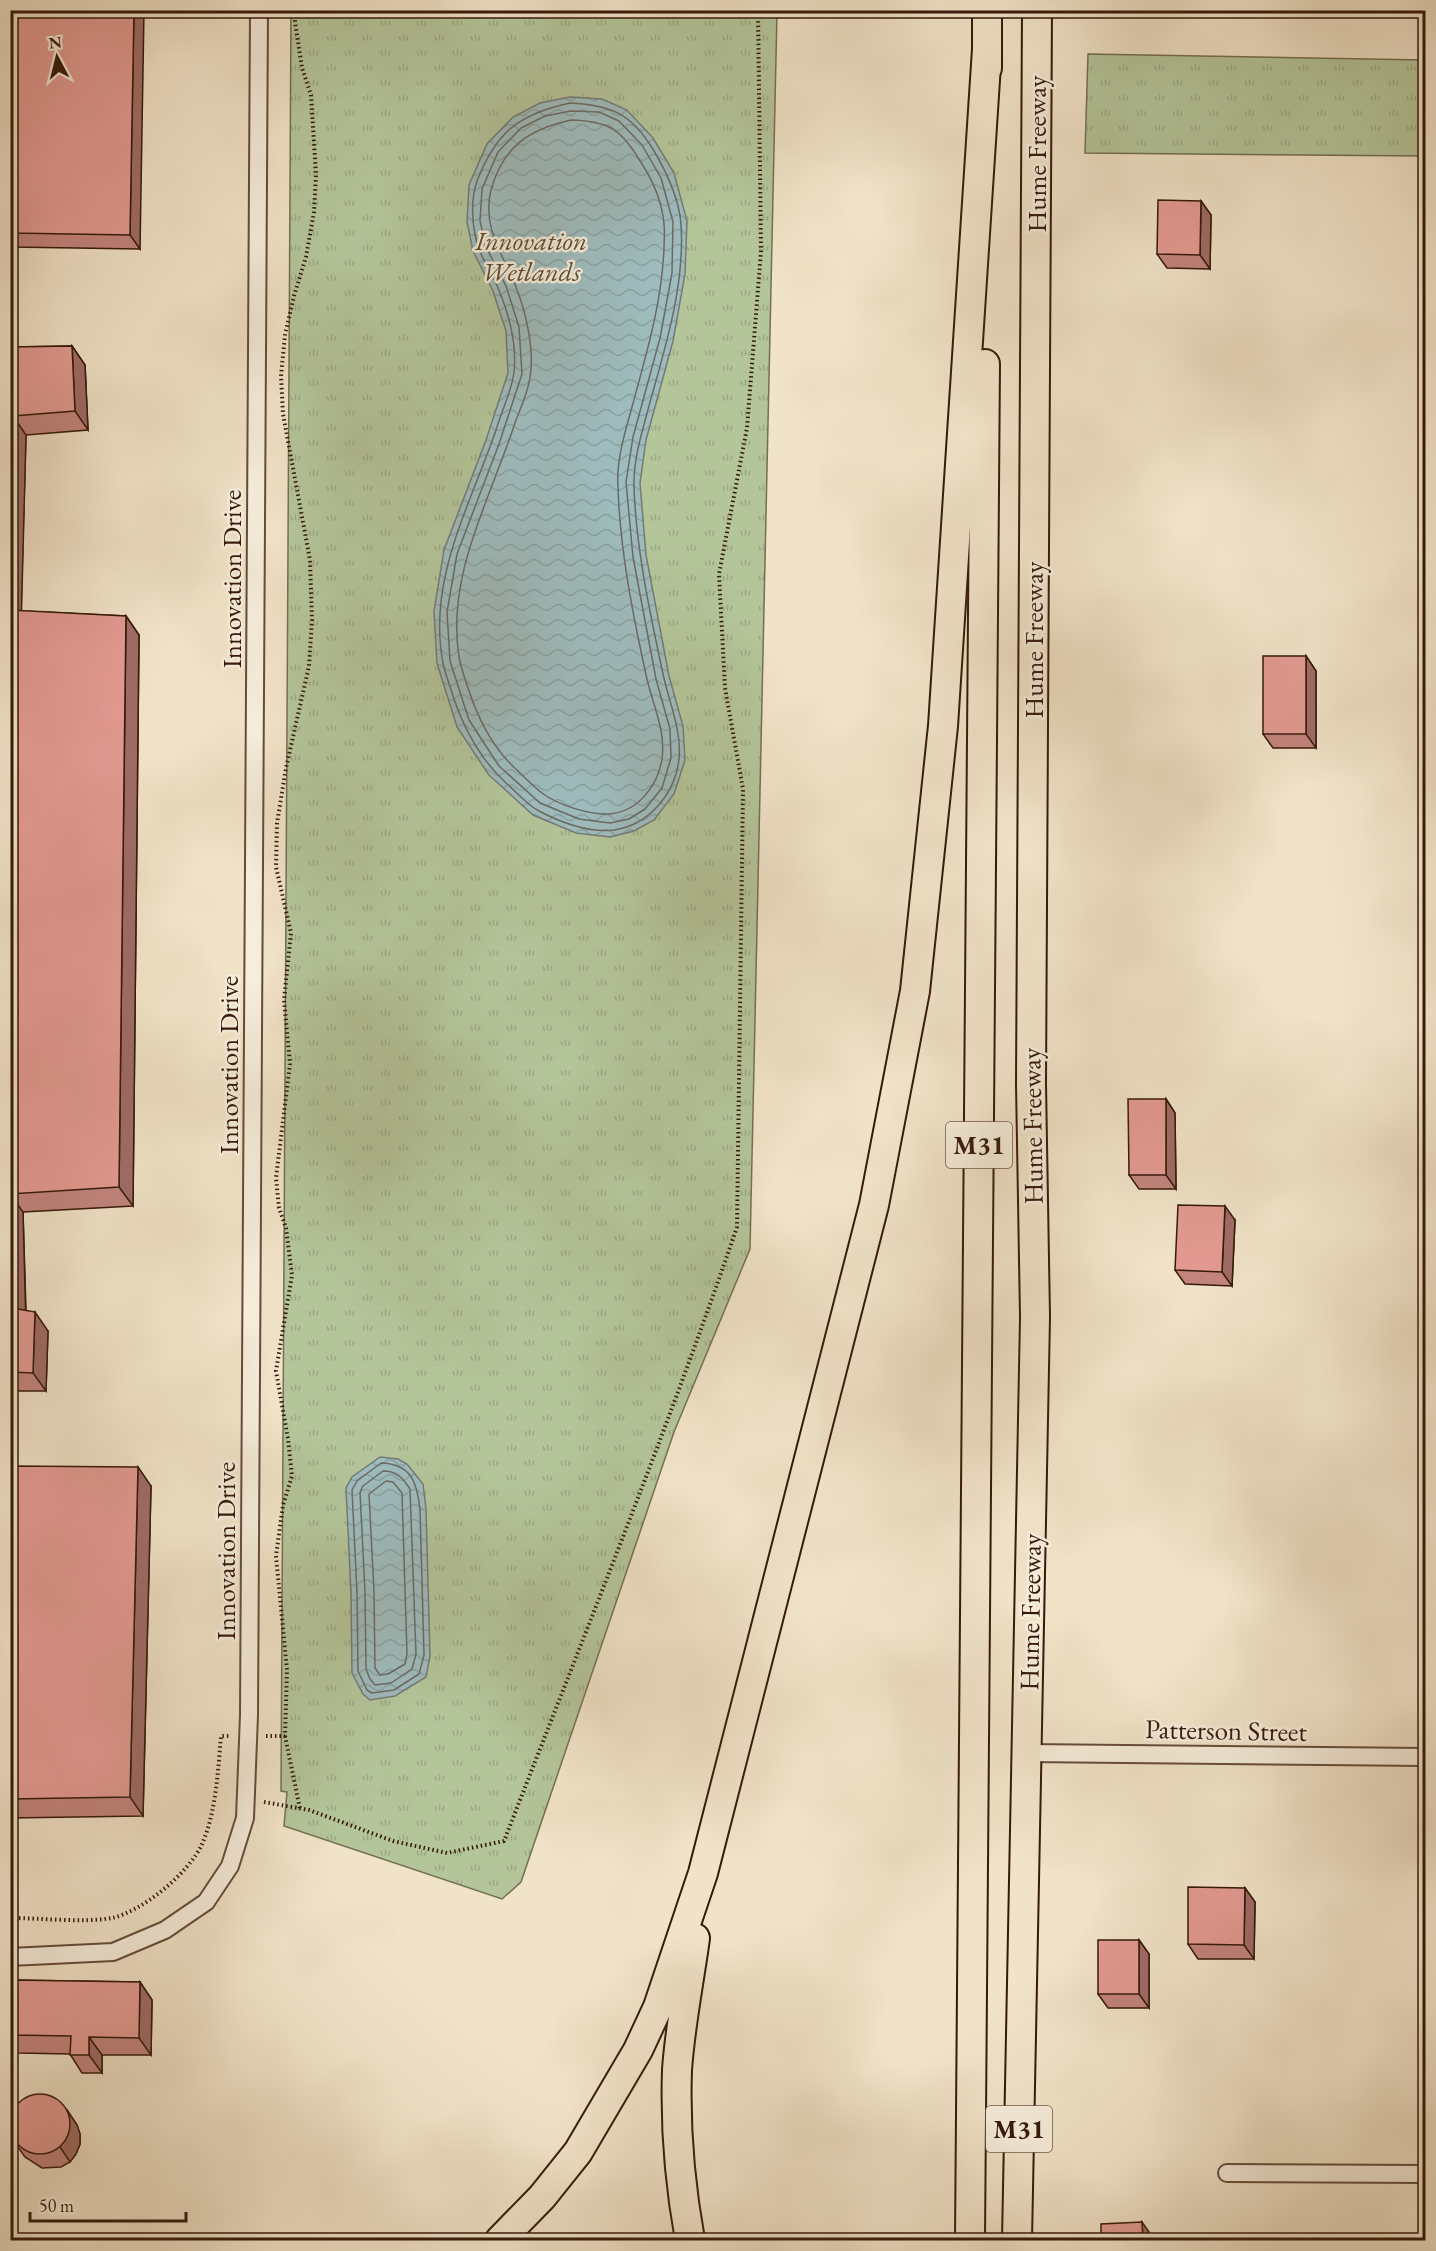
<svg xmlns="http://www.w3.org/2000/svg" width="1436" height="2251" font-family="'EB Garamond',serif">
<style>
.grass{fill:url(#grass-tufts);stroke:#746f52;stroke-width:1.5}
.water{fill:url(#water-waves);stroke:#747b76;stroke-width:1.5}
.lines{fill:none;stroke-linecap:round;stroke-linejoin:round}
.shore{stroke:#6a6a64;stroke-width:1.5}
.minor-casing{stroke:#644c3a;stroke-width:20}
.trunk-casing{stroke:#35190a;stroke-width:32}
.path{stroke:#35190a;stroke-width:4;stroke-dasharray:1.5 3;stroke-linecap:butt}
.minor{stroke:#f6eddb;stroke-width:16}
.trunk{stroke:#f1e3c8;stroke-width:28}
.wall{fill:#c3847e;stroke:#35190a;stroke-width:1.5}
.shaded-wall{fill:#9f6c66;stroke:#35190a;stroke-width:1.5}
.building{fill:#e39a92;stroke:#35190a;stroke-width:1.5}
.labels{text-anchor:middle;dominant-baseline:central;stroke-width:5;stroke-linejoin:round;paint-order:stroke}
.shield{fill:#f6eddb;stroke:#6f5949;stroke-width:1.5}
.shield-label{font-size:26px;font-weight:bold;fill:#35190a}
.street-label{font-size:27px;fill:#35190a;stroke:#f6eddb}
.park-label{font-size:27px;font-style:italic;fill:#5b4d35;stroke:#f6eddb}
</style>
<defs>
<pattern id="grass-tufts" width="24" height="20" patternUnits="userSpaceOnUse" patternTransform="scale(1.5)"><rect width="24" height="20" fill="#b4c59a"/><path d="M3 7l-1-3M5 7V3M7 7l1-3M15 17l-1-3M17 17v-4M19 17l1-3" fill="none" stroke="#9ba983"/></pattern>
<pattern id="water-waves" width="16" height="10" patternUnits="userSpaceOnUse" patternTransform="scale(1.5)"><rect width="16" height="10" fill="#9ebcbe"/><path d="M0 5q4-4 8 0t8 0" fill="none" stroke="#89a1a2"/></pattern>
</defs>
<rect width="100%" height="100%" fill="#f1e3c8"/>
<filter id="stains"><feTurbulence type="fractalNoise" baseFrequency=".00333" numOctaves="4"/><feColorMatrix values="0 0 0 0 .2 0 0 0 0 .09 0 0 0 0 .02 0 0 0 .5 -.17"/></filter>
<radialGradient id="worn" r=".72"><stop offset=".6" stop-color="#630" stop-opacity="0"/><stop offset="1" stop-color="#630" stop-opacity=".3"/></radialGradient>
<g class="grass">
<polygon points="291,11 777,11 750,1249 674,1432 521,1882 502,1899 284,1826 287,1792 281,1791"/>
<polygon points="1088,54 1425,60 1425,156 1085,153"/>
</g>
<g class="water">
<polygon points="570,97 602,99 627,110 653,138 674,173 687,221 685,274 673,341 646,440 640,483 646,555 669,676 683,726 685,760 674,794 654,820 634,831 610,837 576,833 533,815 489,775 457,727 437,663 434,611 444,550 486,440 508,373 506,331 493,291 473,251 467,222 469,185 487,144 513,117 540,103"/>
<polygon points="380,1457 398,1459 407,1464 423,1484 426,1509 430,1656 426,1677 395,1696 370,1700 363,1694 352,1673 351,1593 346,1488 352,1477"/>
</g>
<g class="lines">
<g class="shore">
<path d="M570,103c42,2 62,11 84,48 13,22 25,47 27,73 4,60 -15,121 -31,178 -7,27 -17,57 -16,85 2,62 16,126 29,187 6,28 19,57 16,85 -4,35 -30,66 -65,71 -25,3 -54,-8 -75,-19 -12,-6 -22,-19 -33,-28 -25,-23 -42,-54 -53,-87 -3,-11 -8,-22 -10,-33 -16,-83 27,-157 53,-233 5,-18 16,-39 18,-58 3,-28 -5,-58 -16,-84 -5,-13 -14,-25 -19,-39 -7,-20 -9,-47 -2,-68 19,-49 42,-67 93,-78z"/>
<polygon points="571,111 599,112 619,121 642,145 661,178 673,222 672,273 660,338 633,437 626,482 633,557 656,679 670,729 671,758 662,788 645,809 629,819 610,823 579,819 540,803 499,766 469,720 450,661 447,612 457,554 499,444 522,374 519,327 506,286 486,247 480,221 482,189 498,152 521,128 545,116"/>
<path d="M571,120c39,1 51,10 71,44 11,17 20,39 22,60 1,8 0,17 0,24 -2,55 -18,107 -32,159 -7,25 -16,54 -14,80 2,64 15,129 29,192 6,26 19,53 15,80 -4,26 -23,52 -52,55 -21,1 -52,-9 -68,-21 -9,-7 -17,-15 -24,-22 -25,-22 -40,-52 -50,-83 -3,-10 -7,-20 -9,-31 -13,-82 31,-157 56,-234 5,-14 13,-30 15,-46 5,-28 -5,-69 -16,-95 -13,-30 -32,-57 -23,-92 12,-44 39,-61 80,-70z"/>
<path d="M381,1463c31,1 36,20 39,46l4,146 -5,19 -25,16 -22,3 -5,-3 -9,-19 -1,-78 -5,-103 5,-9z"/>
<path d="M383,1471c14,0 20,7 27,18l6,165 -4,15 -21,14 -16,2 -5,-6 -4,-10 -1,-77 -5,-100 3,-6z"/>
<polygon points="386,1481 393,1482 402,1493 407,1654 405,1664 388,1674 380,1675 375,1668 374,1592 369,1494"/>
</g>
<g class="minor-casing">
<g id="minor">
<polyline points="1027,1753 1426,1757"/>
<polyline points="10,1957 113,1952 165,1930 206,1902 230,1866 245,1818 249,1715 259,10"/>
<polyline points="1227,2173 1426,2174"/>
</g>
</g>
<g class="trunk-casing">
<g id="trunk">
<polyline points="987,10 987,68"/>
<polyline points="500,2240 542,2197 578,2152 638,2050 658,2007 703,1873 874,1205 915,991 943,726 987,49"/>
<path d="M690,2240c-10,-55 -15,-113 -13,-170 3,-44 12,-88 18,-132"/>
<polyline points="970,2240 985,364"/>
<polyline points="1017,2240 1035,1317 1031,1084 1037,10"/>
</g>
</g>
<g class="path">
<polyline points="266,1736 285,1736 287,1670 276,1556 283,1505 292,1476 288,1439 276,1371 292,1275 286,1228 279,1208 276,1178 290,1064 284,1000 291,933 276,867 277,823 286,768 309,666 312,620 310,560 283,414 281,376 285,335 294,296 306,257 314,212 316,175 311,95 302,68 295,22 295,10"/>
<polyline points="285,1736 300,1809"/>
<path d="M264,1802l45,8 84,31 54,12 57,-12c79,-203 162,-407 233,-614l6,-438 -18,-101 -6,-114 28,-146 14,-177 -3,-241"/>
<path d="M10,1918c31,0 73,5 102,0 31,-7 77,-45 90,-74 14,-31 16,-74 19,-108h10"/>
</g>
<use href="#minor" class="minor"/>
<use href="#trunk" class="trunk"/>
</g>
<g class="wall">
<polygon points="10,10 140,249 10,247"/>
<polygon points="1201,201 1211,215 1210,269 1167,268 1157,254"/>
<polygon points="72,346 85,365 88,430 26,435 21,611 126,616 139,635 133,1206 23,1212 26,1310 48,1331 46,1391 10,1391 10,347"/>
<polygon points="1306,656 1316,671 1316,748 1273,748 1263,734"/>
<polygon points="1166,1099 1175,1113 1176,1189 1139,1189 1129,1175"/>
<polygon points="1235,1220 1232,1286 1185,1284 1175,1270"/>
<polygon points="10,1466 151,1486 143,1816 10,1818"/>
<polygon points="1245,1888 1255,1902 1254,1959 1198,1959 1188,1944"/>
<polygon points="1139,1940 1149,1954 1149,2008 1108,2008 1098,1994"/>
<polygon points="10,1980 140,1982 152,2000 151,2055 102,2055 102,2073 82,2073 70,2054 18,2053 10,2043"/>
<polygon points="67,2110 77,2125 80,2134 80,2144 76,2154 70,2162 61,2167 42,2168 25,2157 15,2143"/>
</g>
<g class="shaded-wall">
<polygon points="134,10 144,10 140,249 130,235"/>
<polygon points="1201,201 1211,215 1210,269 1200,255"/>
<polygon points="72,346 85,365 88,430 75,411"/>
<polygon points="13,416 26,435 21,629 10,614 10,499"/>
<polygon points="126,616 139,635 133,1206 119,1187"/>
<polygon points="1306,656 1316,671 1316,748 1306,734"/>
<polygon points="1166,1099 1175,1113 1176,1189 1166,1175"/>
<polygon points="10,1194 23,1212 26,1327 13,1308"/>
<polygon points="1225,1206 1235,1220 1232,1286 1222,1272"/>
<polygon points="35,1312 48,1331 46,1391 33,1373"/>
<polygon points="138,1467 151,1486 143,1816 130,1797"/>
<polygon points="1245,1888 1255,1902 1254,1959 1244,1945"/>
<polygon points="1139,1940 1149,1954 1149,2008 1139,1994"/>
<polygon points="140,1982 152,2000 151,2055 139,2038"/>
<polygon points="89,2037 102,2055 102,2073 89,2055"/>
<polygon points="67,2110 77,2125 80,2134 80,2144 76,2154 70,2162 60,2147"/>
<polygon points="1142,2222 1149,2232 1149,2241 1143,2241"/>
</g>
<g class="building">
<polygon points="10,10 134,10 130,235 10,233"/>
<polygon points="1158,200 1201,201 1200,255 1157,254"/>
<polygon points="72,346 75,411 13,416 10,499 10,347"/>
<polygon points="10,610 126,616 119,1187 10,1194"/>
<rect x="1263" y="656" width="43" height="78"/>
<polygon points="1128,1099 1166,1099 1166,1175 1129,1175"/>
<polygon points="1178,1205 1225,1206 1222,1272 1175,1270"/>
<polygon points="10,1217 13,1308 35,1312 33,1373 10,1372"/>
<polygon points="10,1466 138,1467 130,1797 10,1799"/>
<polygon points="1188,1887 1245,1888 1244,1945 1188,1944"/>
<rect x="1098" y="1940" width="41" height="54"/>
<polygon points="10,1980 140,1982 139,2038 89,2037 89,2055 70,2055 71,2036 10,2035"/>
<circle cx="40" cy="2124" r="30"/>
<polygon points="1142,2222 1143,2241 1101,2241 1101,2224"/>
</g>
<g class="labels">
<g class="shield">
<rect x="946" y="1122" width="66" height="46" rx="4.5"/>
<rect x="986" y="2106" width="66" height="46" rx="4.5"/>
</g>
<g class="shield-label">
<text x="979" y="1145">M31</text>
<text x="1019" y="2129">M31</text>
</g>
<g class="street-label">
<text transform="translate(1036 154) rotate(-90)">Hume Freeway</text>
<text transform="translate(231 579) rotate(-90)">Innovation Drive</text>
<text transform="translate(1033 640) rotate(-90)">Hume Freeway</text>
<text transform="translate(228 1065) rotate(-90)">Innovation Drive</text>
<text transform="translate(1032 1126) rotate(-91)">Hume Freeway</text>
<text transform="translate(225 1551) rotate(-90)">Innovation Drive</text>
<text transform="translate(1030 1612) rotate(-89)">Hume Freeway</text>
<text transform="translate(1226 1730) rotate(1)">Patterson Street</text>
</g>
<g class="park-label">
<text x="531" y="240">Innovation<tspan x="531" dy="31">Wetlands</tspan></text>
</g>
</g>
<rect width="1436" height="2251" fill="none" stroke="#f1e3c8" stroke-width="36"/>
<rect x="12" y="12" width="1412" height="2227" fill="none" stroke="#35190a" stroke-width="3"/>
<rect x="18" y="18" width="1400" height="2215" fill="none" stroke="#35190a" stroke-width="1.5"/>
<g transform="translate(57 57) rotate(353)" stroke="#f6eddb" stroke-width="4.5" paint-order="stroke">
<path d="M0-4.5L10 22L0 15L-10 22Z" fill="#35190a"/>
<text y="-9" font-size="16" font-weight="bold" text-anchor="middle" fill="#35190a">N</text>
</g>
<path d="M30 2212v9h156v-9" fill="none" stroke="#35190a" stroke-width="3"/>
<text x="39" y="2212" font-size="18" fill="#35190a" stroke="#f6eddb" stroke-width="4.5" paint-order="stroke">50 m</text>
<rect width="100%" height="100%" filter="url(#stains)"/>
<rect width="100%" height="100%" fill="url(#worn)"/>
</svg>
